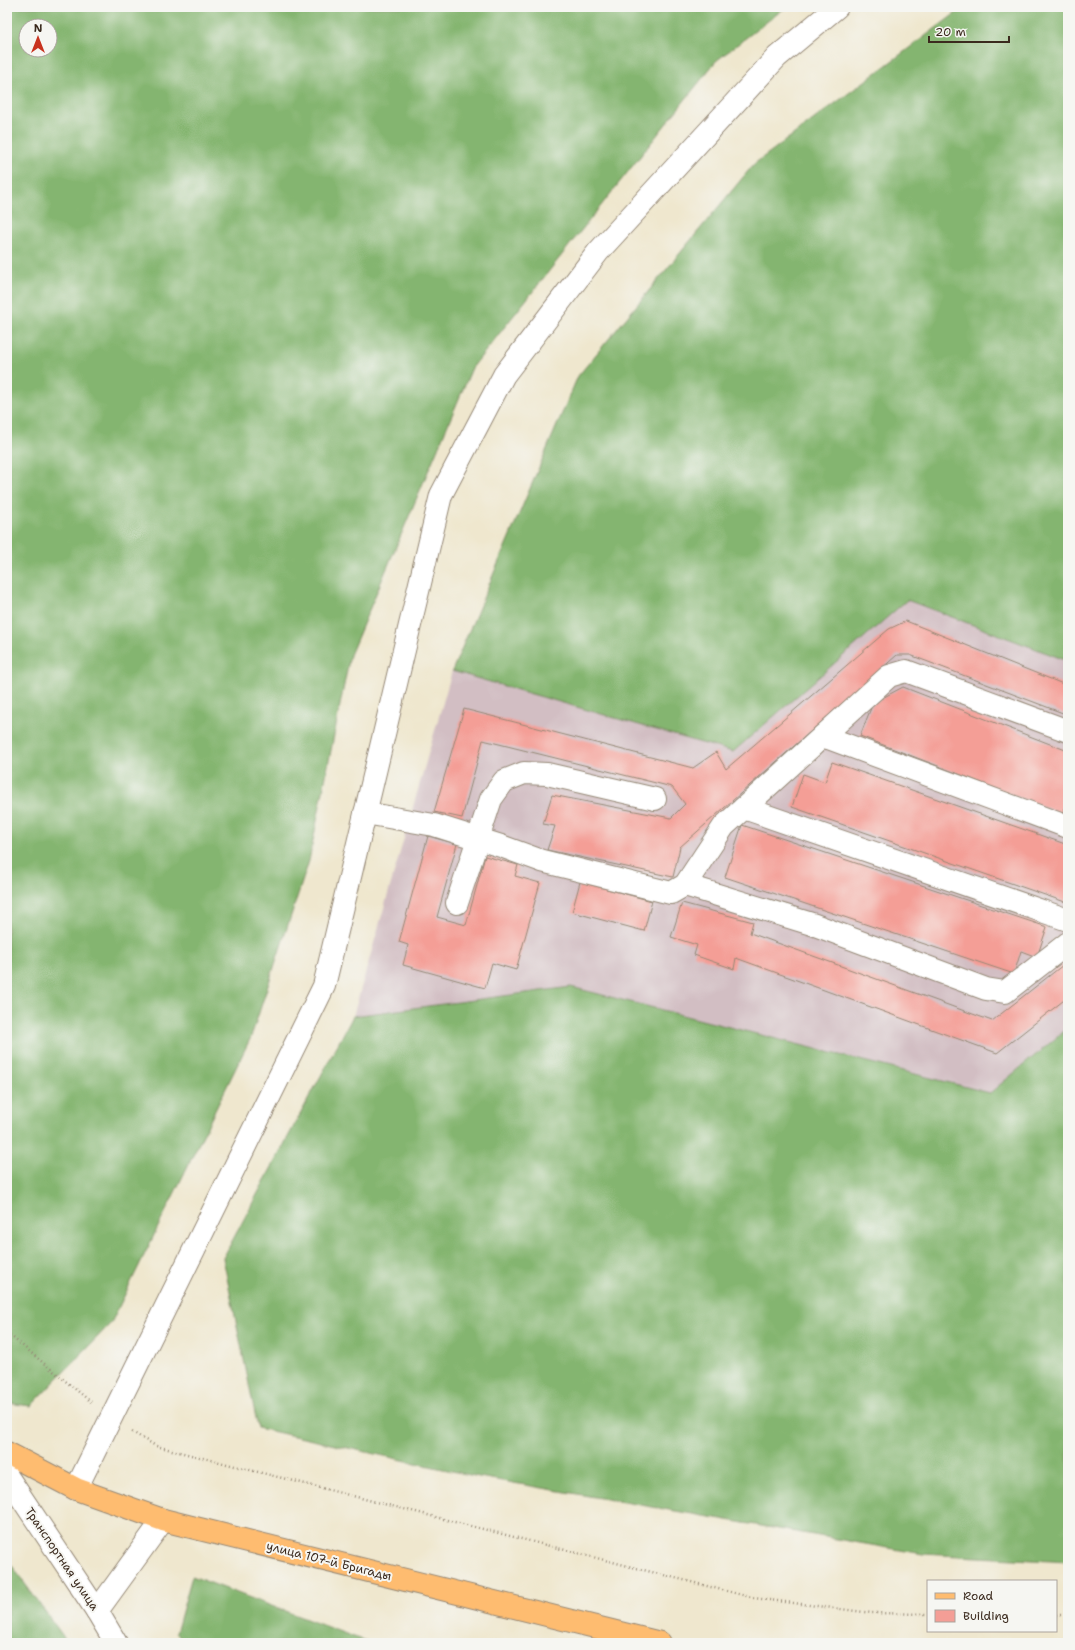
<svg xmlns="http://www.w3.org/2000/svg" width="1075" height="1650" font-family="'Shantell Sans',sans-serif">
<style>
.industrial{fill:#d2bec3}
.forest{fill:#84b56f;stroke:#607046;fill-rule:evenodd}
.building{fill:#f49e96}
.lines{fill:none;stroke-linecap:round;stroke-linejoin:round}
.minor-casing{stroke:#958876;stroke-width:24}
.major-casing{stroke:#958876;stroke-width:24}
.path{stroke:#958876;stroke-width:2.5;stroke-dasharray:1 3;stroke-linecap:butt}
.minor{stroke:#fff;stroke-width:22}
.major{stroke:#febc70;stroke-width:22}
.labels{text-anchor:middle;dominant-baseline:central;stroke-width:4;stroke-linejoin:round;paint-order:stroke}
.street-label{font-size:12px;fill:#3b2a1e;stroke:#f6f6f2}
</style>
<rect width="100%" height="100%" fill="#f6f6f2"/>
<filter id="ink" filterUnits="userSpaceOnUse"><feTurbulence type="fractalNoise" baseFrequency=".025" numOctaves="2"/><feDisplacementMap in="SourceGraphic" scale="8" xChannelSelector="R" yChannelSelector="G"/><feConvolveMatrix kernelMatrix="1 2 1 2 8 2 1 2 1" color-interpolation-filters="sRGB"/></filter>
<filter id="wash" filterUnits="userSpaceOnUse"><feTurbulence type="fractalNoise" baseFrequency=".012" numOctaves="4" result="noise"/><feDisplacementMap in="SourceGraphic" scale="16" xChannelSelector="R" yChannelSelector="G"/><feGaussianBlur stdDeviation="0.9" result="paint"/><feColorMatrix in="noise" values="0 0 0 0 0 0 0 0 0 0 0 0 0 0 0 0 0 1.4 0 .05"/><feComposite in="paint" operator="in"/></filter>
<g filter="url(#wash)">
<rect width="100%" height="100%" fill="#efe7ce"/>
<polygon class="industrial" points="907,599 1068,661 1068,1028 990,1093 571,987 353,1016 452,671 733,752"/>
<g class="forest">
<path d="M7,7h779l-70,54 -244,307 -122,287 -41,206 -58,176 -140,286 -80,83 -24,-3zM26,26h24v24h-24z"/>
<polygon points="964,7 1068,7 1068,661 907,600 733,752 452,671 578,376 754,164"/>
<polygon points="571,987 990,1093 1068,1028 1068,1562 923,1554 479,1477 258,1428 223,1258 353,1016"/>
<polygon points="7,1559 68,1643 7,1643"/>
<polygon points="192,1576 354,1637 373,1643 185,1643 176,1633"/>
</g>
<g id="blocks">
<g class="building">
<polygon points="906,621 1068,686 1068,715 910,655 897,655 680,847 673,877 547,850 555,826 543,824 552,795 671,818 685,804 672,787 483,740 462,818 434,812 464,709 693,768 716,752 726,769 889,629"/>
<polygon points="903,687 1068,751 1068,800 1063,814 860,736 873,703"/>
<polygon points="832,762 1068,845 1068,903 792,807 803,774 825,782"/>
<polygon points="742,825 1047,927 1037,957 1021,951 1014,974 725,877"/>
<polygon points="428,836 457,844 437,917 466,925 485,856 518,865 515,876 540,883 516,970 492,963 485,988 403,965 408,945 399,942"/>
<polygon points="580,882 652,901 644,931 572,912"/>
<polygon points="682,903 753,922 750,933 992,1021 1068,961 1068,997 997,1053 736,958 734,969 694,955 697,945 671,937"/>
</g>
</g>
</g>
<g filter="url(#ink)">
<use href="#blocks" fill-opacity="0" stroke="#958876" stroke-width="1"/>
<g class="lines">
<g class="minor-casing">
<g id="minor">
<polyline points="823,736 1068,827"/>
<polyline points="744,808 1068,920"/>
<polyline points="365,813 434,825 501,846 542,861 671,893 685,885 724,826 889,676 906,671 1068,731"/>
<polyline points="685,885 815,925 986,989 1005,992 1068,943"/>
<polyline points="457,903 491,799 504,781 524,773 547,774 655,799"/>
<polyline points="7,1476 97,1611 116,1643"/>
<polyline points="76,1489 324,986 441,495 504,375 598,252 777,57 837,7"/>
<polyline points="97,1611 163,1520"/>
</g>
</g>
<g class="major-casing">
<polyline id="major" points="7,1453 76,1489 163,1520 660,1643"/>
</g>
<g class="path">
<polyline points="7,1333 91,1402"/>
<polyline points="132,1432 156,1446 754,1598 872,1613 928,1614"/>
<polyline points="1056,1615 1068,1615"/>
</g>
<use href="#minor" class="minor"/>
<use href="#major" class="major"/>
</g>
</g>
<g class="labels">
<g class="street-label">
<text transform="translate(62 1559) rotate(56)">Транспортная улица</text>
<text transform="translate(329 1561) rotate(14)">улица 107-й Бригады</text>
</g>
</g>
<rect width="1075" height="1650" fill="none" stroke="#f6f6f2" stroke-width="24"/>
<rect x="927" y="1580" width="130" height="52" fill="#f6f6f2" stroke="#aba49d"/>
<rect x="935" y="1593" width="20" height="6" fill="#febc70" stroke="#aba49d"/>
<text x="963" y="1600" font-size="12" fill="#3b2a1e">Road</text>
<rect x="935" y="1610" width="20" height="12" fill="#f49e96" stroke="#aba49d"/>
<text x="963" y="1620" font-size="12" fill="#3b2a1e">Building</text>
<g transform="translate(38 38)"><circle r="19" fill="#f6f6f2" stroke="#aba49d"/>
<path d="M0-3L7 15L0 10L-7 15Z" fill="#c8321e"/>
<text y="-6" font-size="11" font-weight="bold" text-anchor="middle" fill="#3b2a1e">N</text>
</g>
<path d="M929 36v6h80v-6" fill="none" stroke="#3b2a1e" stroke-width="2"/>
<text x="935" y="36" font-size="12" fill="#3b2a1e" stroke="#f6f6f2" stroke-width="3" paint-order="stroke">20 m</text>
</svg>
